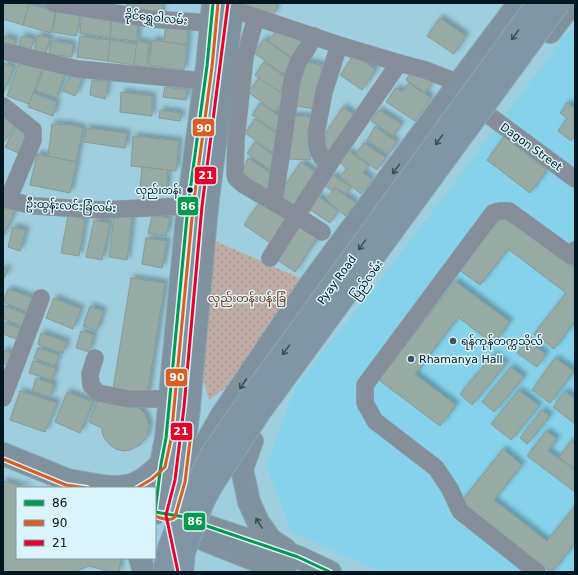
<svg xmlns="http://www.w3.org/2000/svg" width="578" height="575" font-family="'DejaVu Sans','Noto Sans Myanmar',sans-serif">
<style>
.built{fill:#87d2eb}
.grass{fill:url(#grass-dots)}
.building{fill:#97aaa4;stroke:#879a94;filter:url(#shadow)}
.lines{fill:none;stroke-linecap:round;stroke-linejoin:round}
.minor-casing{stroke:#87abb7;stroke-width:18}
.major-casing{stroke:#87abb7;stroke-width:24}
.minor{stroke:#868e99;stroke-width:17}
.major{stroke:#80929e;stroke-width:22}
.highway-bridge-casing{stroke:#87abb7;stroke-width:24;stroke-linecap:butt}
.highway-bridge{stroke:#8096a4;stroke-width:22}
.bus-1-casing{stroke:#dbf3fb;stroke-width:6}
.bus-2-casing{stroke:#dbf3fb;stroke-width:6}
.bus-3-casing{stroke:#dbf3fb;stroke-width:6}
.bus-1{stroke:#00984c;stroke-width:3}
.bus-2{stroke:#da5d22;stroke-width:3}
.bus-3{stroke:#e4002b;stroke-width:3}
.oneway{stroke:#3a505b}
.oneway2{stroke:#3a4e58}
.bus-dot{fill:#00171f;stroke:#dbf3fb;stroke-width:1.5}
.poi-dot{fill:#385762;stroke:#dbf3fb;stroke-width:1.5}
.labels{text-anchor:middle;dominant-baseline:central;stroke-width:3;stroke-linejoin:round;paint-order:stroke}
.bus-label{font-size:10px;fill:#00171f;stroke:#dbf3fb;text-anchor:end}
.street-label{font-size:11px;fill:#00171f;stroke:#dbf3fb}
.park-label{font-size:11px;fill:#762b06;stroke:#dbf3fb}
.poi-label{font-size:11px;fill:#00171f;stroke:#dbf3fb;text-anchor:start}
.line-badge{stroke:#dbf3fb;stroke-width:1.5}
.badge-label{font-size:11px;text-anchor:middle;font-weight:bold;fill:#fff}
</style>
<defs>
<pattern id="grass-dots" width="8" height="8" patternUnits="userSpaceOnUse"><rect width="8" height="8" fill="#bfaca4"/><path d="M2 2h.1M6 6h.1" fill="none" stroke="#a2938d" stroke-width="1.8" stroke-linecap="round"/></pattern>
<filter id="shadow"><feDropShadow dx="3.5" dy="-3.5" stdDeviation="2" flood-color="#0004"/></filter>
</defs>
<rect width="100%" height="100%" fill="#9fcede"/>
<polygon class="built" points="575,23 575,572 382,572 292,532 266,466 296,386 368,296"/>
<polygon class="grass" points="215,241 304,280 238,378 209,400 201,372"/>
<g class="building">
<polygon points="3,3 25,3 29,4 23,25 3,19"/>
<polygon points="127,3 162,3 161,15 126,10"/>
<polygon points="246,3 277,3 274,15 245,8"/>
<polygon points="29,4 56,11 51,33 23,25"/>
<polygon points="56,11 80,16 76,36 53,32"/>
<polygon points="82,11 112,15 110,38 80,33"/>
<polygon points="112,17 138,20 137,41 110,38"/>
<polygon points="440,18 466,36 454,54 427,36"/>
<polygon points="166,22 188,24 187,45 164,42"/>
<polygon points="280,26 307,46 296,61 269,41"/>
<polygon points="38,35 50,38 46,53 34,50"/>
<polygon points="3,36 16,40 12,50 3,47"/>
<polygon points="22,36 34,39 31,49 19,45"/>
<polygon points="80,36 110,40 108,61 77,57"/>
<polygon points="264,39 293,60 283,74 254,53"/>
<polygon points="110,40 137,44 134,65 108,61"/>
<polygon points="152,40 187,45 184,70 149,66"/>
<polygon points="52,41 73,44 72,57 49,54"/>
<polygon points="137,41 149,43 147,67 134,65"/>
<polygon points="354,55 376,70 362,90 340,75"/>
<polygon points="21,59 43,67 29,104 7,96"/>
<polygon points="301,61 322,65 316,109 294,106"/>
<polygon points="264,62 288,79 279,92 255,75"/>
<polygon points="3,63 14,67 3,94"/>
<polygon points="45,65 65,72 57,98 36,91"/>
<polygon points="414,68 433,81 425,93 406,80"/>
<polygon points="72,70 84,75 75,96 63,91"/>
<polygon points="259,78 279,92 286,98 275,112 248,92"/>
<polygon points="92,80 108,82 105,99 90,95"/>
<polygon points="409,83 431,98 415,121 386,102 396,88 402,92"/>
<polygon points="165,87 187,90 186,100 163,97"/>
<polygon points="121,92 152,96 152,116 120,112"/>
<polygon points="33,93 57,102 53,116 28,107"/>
<polygon points="260,103 285,120 277,132 252,115"/>
<polygon points="567,103 573,107 575,104 575,136 571,141 558,131 567,118 560,113"/>
<polygon points="343,107 356,116 332,153 318,144"/>
<polygon points="160,110 181,113 180,121 159,118"/>
<polygon points="379,110 401,124 393,136 371,121"/>
<polygon points="290,115 313,117 310,160 287,159"/>
<polygon points="5,116 16,124 3,143 3,118"/>
<polygon points="255,119 283,138 272,152 245,133"/>
<polygon points="18,123 30,130 18,153 5,147"/>
<polygon points="52,124 58,124 71,125 83,128 76,162 48,156"/>
<polygon points="375,127 397,142 389,154 367,140"/>
<polygon points="86,128 127,133 125,148 84,142"/>
<polygon points="133,136 179,141 176,171 131,166"/>
<polygon points="504,137 547,170 530,193 487,160"/>
<polygon points="255,142 278,159 270,170 247,153"/>
<polygon points="364,143 386,158 377,170 356,154"/>
<polygon points="348,151 369,165 363,173 372,179 361,194 340,177 347,168 340,163"/>
<polygon points="37,154 76,162 77,161 70,193 30,185"/>
<polygon points="248,158 273,175 266,191 241,175"/>
<polygon points="301,162 318,174 294,207 278,195"/>
<polygon points="142,167 168,170 166,192 140,189"/>
<polygon points="333,175 351,187 346,194 335,187 332,191 325,186"/>
<polygon points="335,189 356,203 345,216 326,199"/>
<polygon points="318,196 338,211 330,223 309,209"/>
<polygon points="262,199 290,218 272,244 244,225"/>
<polygon points="3,204 15,209 3,238"/>
<polygon points="501,213 575,268 575,321 554,349 534,334 566,293 508,249 480,285 458,269"/>
<polygon points="68,216 85,219 79,256 61,253"/>
<polygon points="114,216 132,218 127,260 109,257"/>
<polygon points="152,216 170,218 166,236 148,233"/>
<polygon points="94,220 110,223 102,260 86,257"/>
<polygon points="298,225 317,238 295,272 276,259"/>
<polygon points="13,227 26,230 20,251 8,247"/>
<polygon points="146,238 167,241 162,268 142,264"/>
<polygon points="3,266 8,271 4,278 3,277"/>
<polygon points="131,278 165,283 147,396 113,390"/>
<polygon points="455,281 510,322 493,344 458,317 415,374 456,405 440,426 379,380"/>
<polygon points="8,289 33,298 28,312 3,302"/>
<polygon points="54,298 81,309 73,329 46,318"/>
<polygon points="3,305 27,315 22,326 3,318"/>
<polygon points="90,306 103,311 97,331 83,326"/>
<polygon points="3,322 21,329 16,339 3,334"/>
<polygon points="81,331 94,335 89,352 76,348"/>
<polygon points="41,333 67,342 63,353 38,344"/>
<polygon points="526,340 546,354 537,367 517,353"/>
<polygon points="38,348 59,355 55,366 34,358"/>
<polygon points="3,350 11,353 7,365 3,363"/>
<polygon points="494,354 506,364 472,405 460,394"/>
<polygon points="555,358 574,371 550,403 532,390"/>
<polygon points="33,361 56,368 52,380 29,373"/>
<polygon points="511,367 524,377 494,412 482,402"/>
<polygon points="36,378 54,384 50,397 32,391"/>
<polygon points="519,390 539,406 511,440 491,424"/>
<polygon points="20,391 57,403 45,432 10,420"/>
<polygon points="565,391 575,399 575,424 553,407"/>
<polygon points="67,392 93,402 80,433 55,422"/>
<polygon points="98,399 112,405 120,403 130,403 139,408 145,414 149,425 147,436 141,444 130,450 124,451 116,449 110,445 104,438 102,432 102,428 89,422"/>
<polygon points="542,410 550,416 527,444 520,438"/>
<polygon points="546,431 557,439 548,451 575,470 575,492 527,456"/>
<polygon points="571,441 575,444 575,469 559,457"/>
<polygon points="503,449 522,465 494,500 547,541 575,506 575,543 552,572 551,572 461,502"/>
<polygon points="3,481 29,488 17,488 17,558 121,558 119,572 111,572 89,566 74,572 3,572"/>
</g>
<g class="lines">
<g class="minor-casing">
<g id="minor">
<polyline points="53,3 151,19 211,23"/>
<polyline points="232,9 339,45 399,63"/>
<polyline points="256,17 245,57 236,139 235,173 236,178 244,185 297,216 322,232"/>
<polyline points="3,51 77,69 204,81"/>
<polyline points="3,106 33,130 33,140 8,200"/>
<polyline points="487,114 575,179"/>
<polyline points="328,166 321,156 317,147 316,133 324,92 339,45"/>
<polyline points="3,199 35,206 101,210 188,206"/>
<polyline points="274,202 284,137 292,80 298,62 308,47 314,36"/>
<polyline points="270,258 328,166 399,63 425,70 459,83"/>
<polyline points="95,358 90,374 91,385 98,393 129,399 169,399"/>
<polyline points="3,398 41,298"/>
<polyline points="537,572 460,511 450,489 436,468 375,421 365,403 365,385 493,213 500,211 509,211 571,256 575,250"/>
</g>
</g>
<g class="major-casing">
<g id="major">
<polyline points="550,32 572,3"/>
<polyline points="252,441 242,469 249,502 258,522 271,540 285,549"/>
<polyline points="3,454 80,485"/>
<path d="M68,480c19,3 49,12 68,3 10,-4 17,-12 25,-19"/>
<polyline points="180,481 189,408 207,207 233,3"/>
<polyline points="179,497 194,464 222,415 275,336 312,282 459,83 519,3"/>
<polyline points="155,513 161,464 166,438 188,206 207,66 213,3"/>
<polyline points="178,516 185,517 201,524 298,557 330,572"/>
<polyline points="205,540 285,572"/>
<polyline points="140,558 144,572"/>
</g>
</g>
<use href="#minor" class="minor"/>
<use href="#major" class="major"/>
<g class="highway-bridge-casing">
<g id="highway-bridge">
<polyline points="164,572 169,548 185,506 213,452 247,403 538,3"/>
<polyline points="182,572 184,552 203,502 212,485 259,413 559,3"/>
</g>
</g>
<use href="#highway-bridge" class="highway-bridge"/>
<g class="bus-1-casing">
<polyline id="bus-1" points="213,3 207,66 188,206 166,438 161,464 155,512 185,517 201,524 298,557 330,572"/>
</g>
<g class="bus-2-casing">
<g id="bus-2">
<polyline points="3,459 66,485 87,488"/>
<polyline points="137,488 152,479 165,467 171,439 193,207 212,67 218,3"/>
<path d="M155,516c6,2 15,6 20,1l10,-35 5,-41"/>
</g>
</g>
<g class="bus-3-casing">
<polyline id="bus-3" points="178,572 166,515 175,480 184,407 202,206 228,3"/>
</g>
<use href="#bus-1" class="bus-1"/>
<use href="#bus-2" class="bus-2"/>
<use href="#bus-3" class="bus-3"/>
</g>
<defs><path id="oneway-shaft" d="M-6 0H5M1.5-3L5.5 0L1.5 3" fill="none" stroke-width="1.6" stroke-linecap="round" stroke-linejoin="round"/></defs>
<g class="oneway">
<use href="#oneway-shaft" transform="translate(515 35) rotate(126)"/>
<use href="#oneway-shaft" transform="translate(439 140) rotate(126)"/>
<use href="#oneway-shaft" transform="translate(362 245) rotate(126)"/>
<use href="#oneway-shaft" transform="translate(286 350) rotate(126)"/>
</g>
<g class="oneway2">
<use href="#oneway-shaft" transform="translate(396 169) rotate(126)"/>
<use href="#oneway-shaft" transform="translate(243 384) rotate(124)"/>
<use href="#oneway-shaft" transform="translate(259 523) rotate(-122)"/>
</g>
<circle class="bus-dot" cx="190" cy="190" r="3.5"/>
<g class="poi-dot">
<circle cx="453" cy="341" r="4"/>
<circle cx="411" cy="359" r="4"/>
</g>
<g class="labels">
<g class="bus-label">
<text x="182" y="190">လှည်းတန်း</text>
</g>
<g class="street-label">
<text transform="translate(156 18) rotate(6)">ခိုင်ရွှေဝါလမ်း</text>
<text transform="translate(531 147) rotate(36)">Dagon Street</text>
<text transform="translate(71 206) rotate(3)">ဦးထွန်းလင်းခြံလမ်း</text>
<text transform="translate(337 280) rotate(-54)">Pyay Road</text>
<text transform="translate(367 280) rotate(-54)">ပြည်လမ်း</text>
</g>
<g class="park-label">
<text x="247" y="298">လှည်းတန်းပန်းခြံ</text>
</g>
<g class="poi-label">
<text x="461" y="341">ရန်ကုန်တက္ကသိုလ်</text>
<text x="419" y="359">Rhamanya Hall</text>
</g>
</g>
<g class="line-badge">
<rect x="192" y="118" width="23" height="19" rx="4" fill="#da5d22"/>
<rect x="194" y="166" width="23" height="19" rx="4" fill="#e4002b"/>
<rect x="177" y="196" width="22" height="20" rx="4" fill="#00984c"/>
<rect x="165" y="368" width="23" height="19" rx="4" fill="#da5d22"/>
<rect x="170" y="422" width="23" height="19" rx="4" fill="#e4002b"/>
<rect x="183" y="512" width="23" height="19" rx="4" fill="#00984c"/>
</g>
<g class="badge-label">
<text x="204" y="132">90</text>
<text x="206" y="179">21</text>
<text x="188" y="210">86</text>
<text x="177" y="381">90</text>
<text x="181" y="435">21</text>
<text x="195" y="525">86</text>
</g>
<rect width="578" height="575" fill="none" stroke="#00171f" stroke-width="8"/>
<rect x="16" y="487" width="140" height="72" fill="#dbf3fb" stroke="#839ba3"/>
<rect x="24" y="500" width="20" height="6" fill="#00984c" stroke="#839ba3"/>
<text x="52" y="507" font-size="12" fill="#00171f">86</text>
<rect x="24" y="520" width="20" height="6" fill="#da5d22" stroke="#839ba3"/>
<text x="52" y="527" font-size="12" fill="#00171f">90</text>
<rect x="24" y="540" width="20" height="6" fill="#e4002b" stroke="#839ba3"/>
<text x="52" y="547" font-size="12" fill="#00171f">21</text>
</svg>
